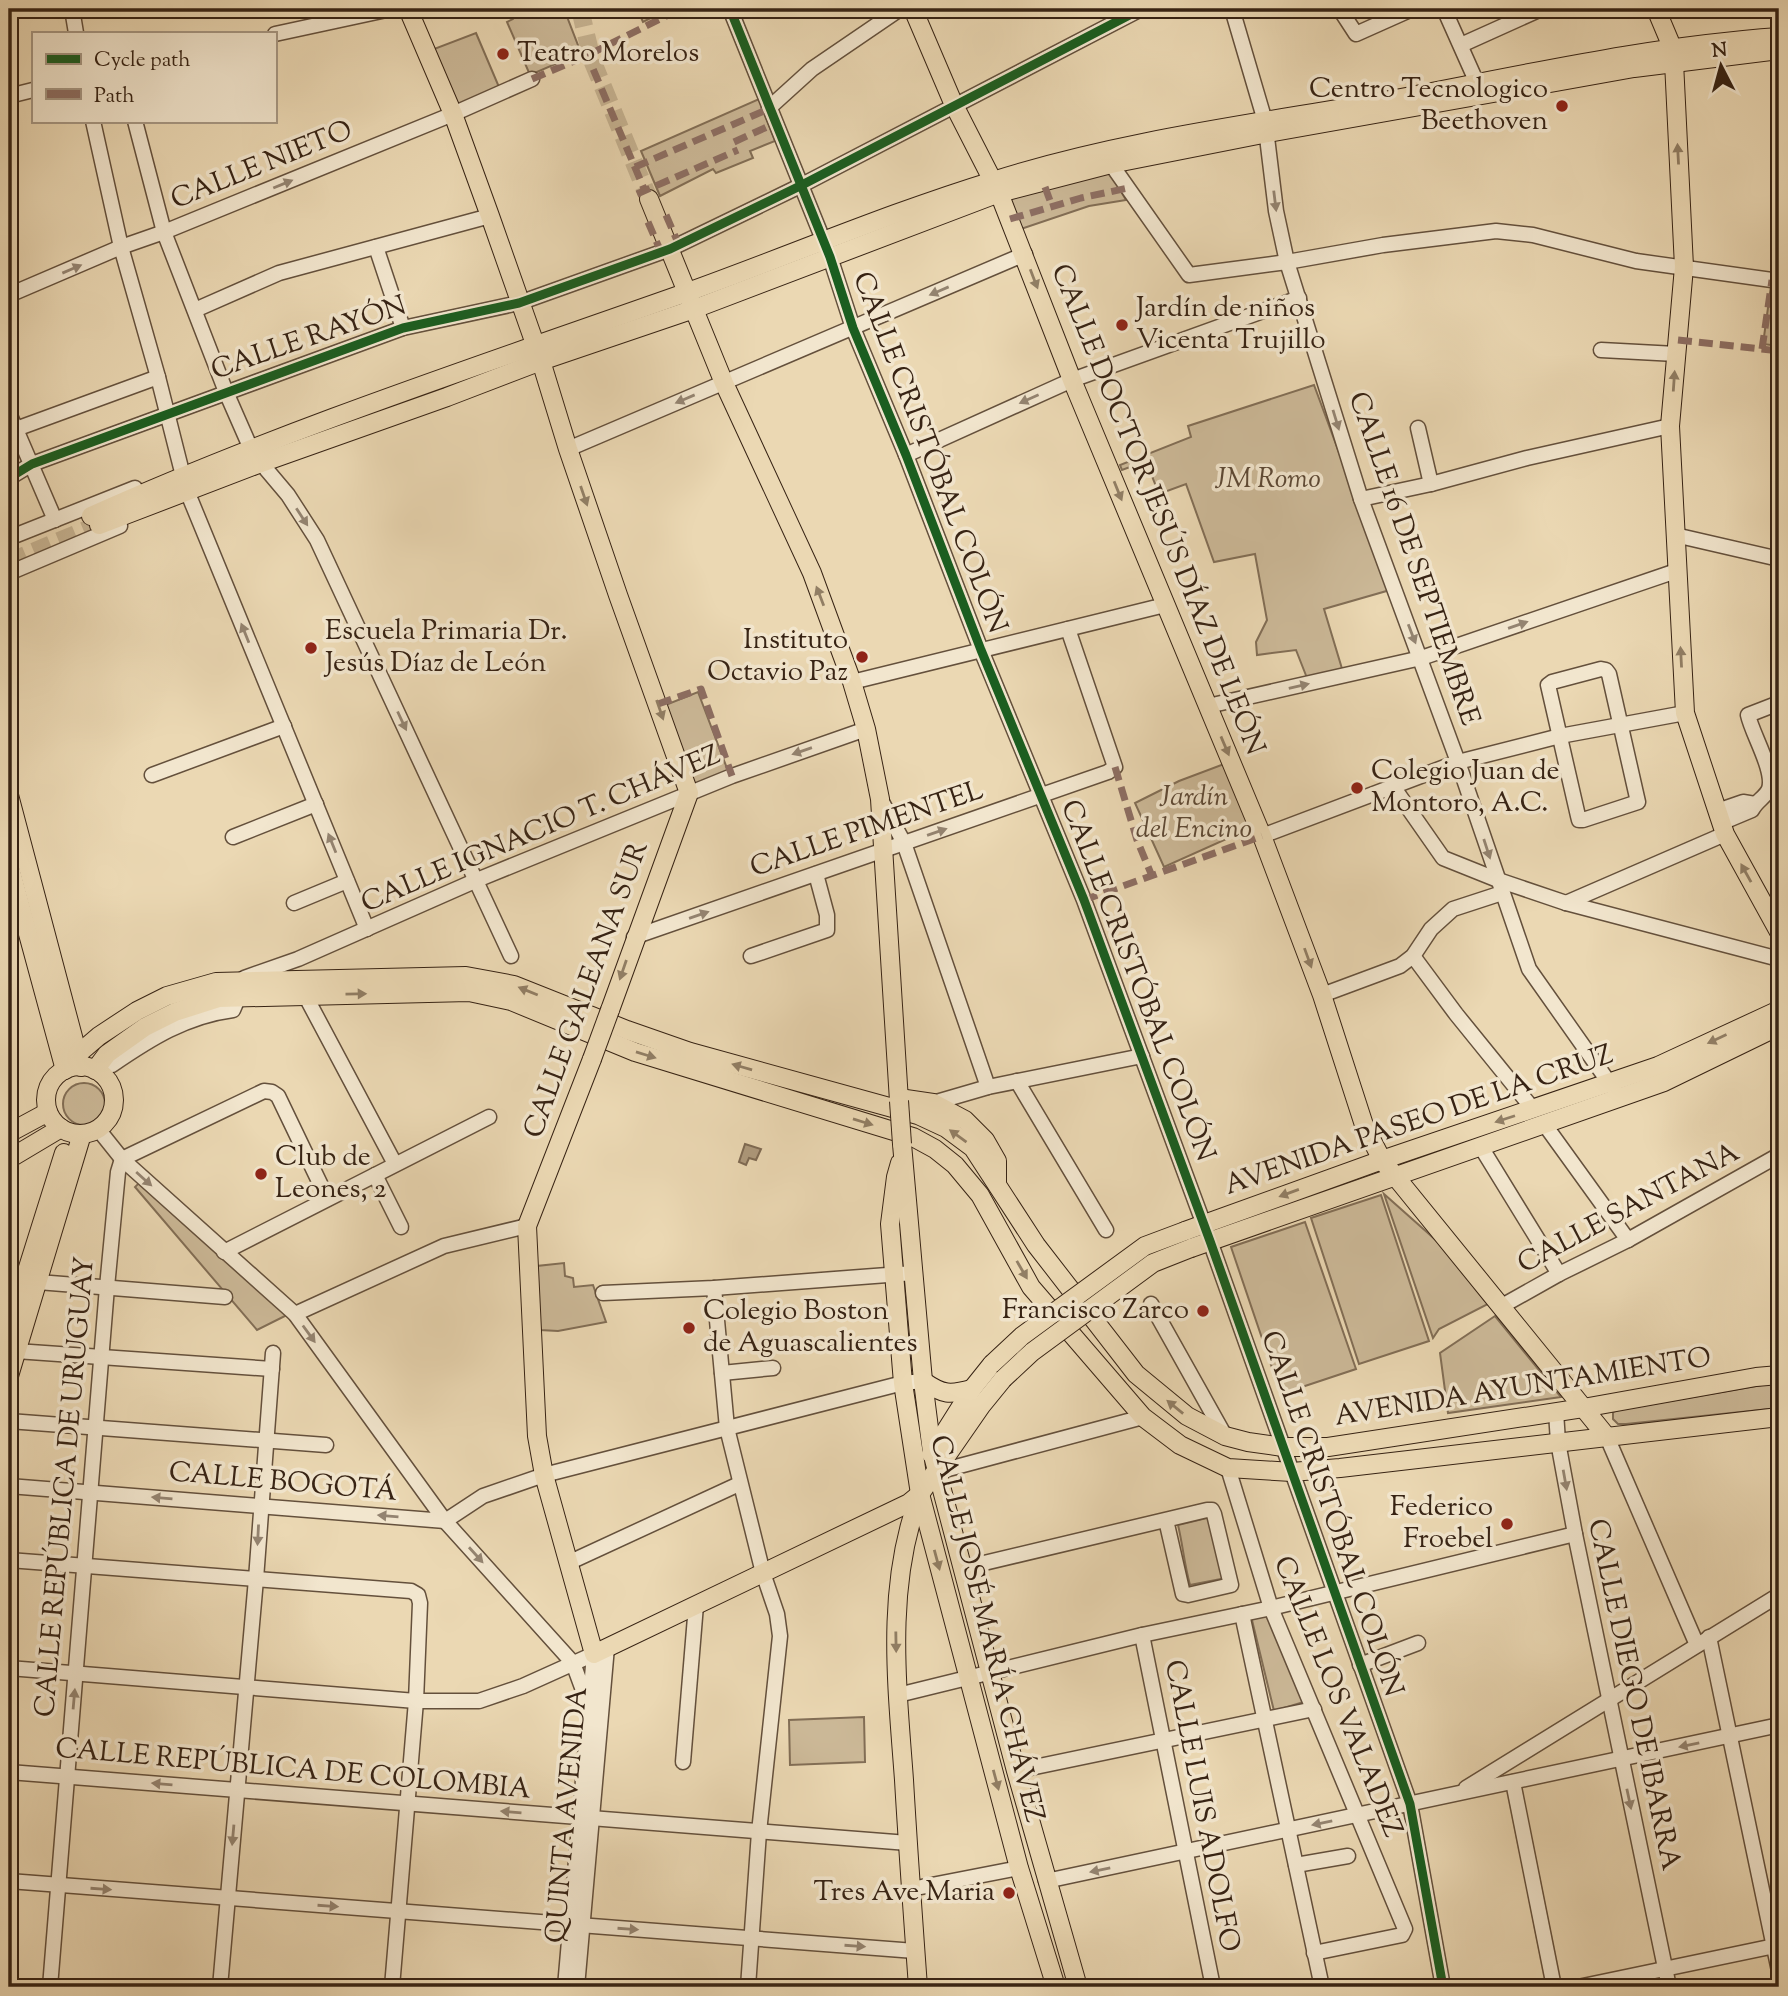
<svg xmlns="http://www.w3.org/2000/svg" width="1788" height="1996" font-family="'Sorts Mill Goudy',serif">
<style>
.green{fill:#ccb998;stroke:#826e56;stroke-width:2}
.water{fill:#ae9a7d;stroke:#7e6a53;stroke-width:2}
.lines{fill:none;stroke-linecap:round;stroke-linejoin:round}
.major-tunnel{stroke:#c7b493;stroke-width:18;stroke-dasharray:18 9;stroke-linecap:butt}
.minor-casing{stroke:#64503c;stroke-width:17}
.major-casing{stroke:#372314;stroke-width:20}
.minor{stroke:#f2e6ce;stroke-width:14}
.major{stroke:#ebd8b3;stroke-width:18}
.major-bridge-casing{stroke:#372314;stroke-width:20;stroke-linecap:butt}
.major-bridge{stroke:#ebd8b3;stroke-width:18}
.quiet{stroke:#8d6e63;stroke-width:7;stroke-dasharray:14 7;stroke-linecap:butt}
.cycleway-casing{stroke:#f2e6ce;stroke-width:13}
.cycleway{stroke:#1b5e20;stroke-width:9}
.oneway{fill:#917e64}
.oneway2{fill:#948471}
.poi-dot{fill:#8f2418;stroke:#f2e6ce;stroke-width:2.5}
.labels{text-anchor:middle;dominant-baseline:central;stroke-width:7;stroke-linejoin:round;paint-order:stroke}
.poi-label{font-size:28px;fill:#372314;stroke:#f2e6ce;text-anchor:start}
.street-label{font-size:28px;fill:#372314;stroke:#f2e6ce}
.park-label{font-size:28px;font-style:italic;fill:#5c4835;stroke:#f2e6ce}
</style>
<rect width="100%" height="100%" fill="#ebd8b3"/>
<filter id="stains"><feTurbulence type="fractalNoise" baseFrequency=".00286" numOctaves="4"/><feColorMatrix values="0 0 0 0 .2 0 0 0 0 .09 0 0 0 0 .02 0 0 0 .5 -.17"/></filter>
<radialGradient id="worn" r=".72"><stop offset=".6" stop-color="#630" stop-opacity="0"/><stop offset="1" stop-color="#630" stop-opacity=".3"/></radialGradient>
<g class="green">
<polygon points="534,9 564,9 581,53 530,75 507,22 513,19 513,17"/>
<polygon points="637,9 669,9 643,22"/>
<polygon points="476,33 499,87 456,106 434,49"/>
<polygon points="759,99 775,141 750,151 753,158 716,173 713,169 660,196 641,151"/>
<polygon points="1108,169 1126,200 1089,206 1021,229 1009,196"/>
<polygon points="1771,286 1779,289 1779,346 1763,344"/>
<polygon points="1314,385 1390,590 1324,609 1343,672 1307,678 1296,650 1257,655 1256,642 1267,620 1255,554 1214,562 1186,484 1159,494 1146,461 1122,470 1120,465 1191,437 1188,426"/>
<polygon points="698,692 728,771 694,784 663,706"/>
<polygon points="1224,764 1251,828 1164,867 1135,803 1179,781"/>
<circle cx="84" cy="1104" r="21"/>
<polygon points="139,1183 287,1315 257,1330 135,1187"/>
<polygon points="1384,1194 1438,1242 1488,1304 1439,1329 1433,1338"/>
<polygon points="1381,1195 1429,1341 1359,1364 1311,1218"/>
<polygon points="1305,1222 1356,1369 1281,1394 1231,1247"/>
<polygon points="564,1263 565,1276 573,1278 574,1287 593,1285 606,1322 558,1331 540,1330 537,1266"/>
<polygon points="1495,1316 1561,1397 1448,1413 1440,1353"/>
<polygon points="1779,1382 1779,1408 1626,1424 1618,1424 1613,1419 1613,1412 1618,1410"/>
<path d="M1211,1517l15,61 -36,7c-6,-22 -7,-39 -12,-60z"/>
<polygon points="1270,1611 1307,1701 1274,1711 1251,1616"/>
<polygon points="864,1717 865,1762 790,1765 789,1720"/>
</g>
<polygon class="water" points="745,1144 761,1149 756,1160 749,1158 746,1165 739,1162"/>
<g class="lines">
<g class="major-tunnel">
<polyline points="580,9 592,60 649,199"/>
<polyline points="9,562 95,526"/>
</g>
<g class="minor-casing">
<g id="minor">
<polyline points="72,9 76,33"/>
<polyline points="730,9 830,257 853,328 906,455 981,650 1084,900 1210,1241 1410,1804 1443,1987"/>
<polyline points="1232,9 1265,121 1276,211 1287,262 1361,499 1458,762 1529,969 1615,1091"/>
<polyline points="1444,9 1477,83"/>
<polyline points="1341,11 1356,34 1412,9"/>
<polyline points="275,34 391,9"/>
<polyline points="1461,45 1541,9"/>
<polyline points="9,96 33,90"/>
<polyline points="769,108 812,69 900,9"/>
<polyline points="93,121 121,247 158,377 183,476"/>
<polyline points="135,121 164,232 226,392 251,449"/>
<polyline points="1111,164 1189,275 1287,262 1383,245 1496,231 1533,235 1636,261 1779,281"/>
<polyline points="376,247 403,328"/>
<polyline points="9,295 121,247 164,232 453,114 532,79"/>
<polyline points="195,310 279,273 490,216"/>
<polyline points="1601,350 1676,354"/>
<polyline points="9,413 55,520"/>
<polyline points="1418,428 1431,484"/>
<polyline points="16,429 158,377"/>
<polyline points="568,449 1025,254"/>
<polyline points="906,455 1072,380 1299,298"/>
<polyline points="261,463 288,495 317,540 511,956"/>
<polyline points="9,478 32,464 403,328 519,303 670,249 800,186 1141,9"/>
<polyline points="187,491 367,929"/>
<polyline points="1361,499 1431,484 1527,458 1670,426"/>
<polyline points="1675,535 1779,559"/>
<polyline points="9,538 135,488"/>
<polyline points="9,573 120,526"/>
<polygon points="1601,669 1606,670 1609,674 1638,802 1583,820 1579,820 1578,816 1548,685 1552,682"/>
<polyline points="852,682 1165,605"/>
<polyline points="1208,706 1421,658 1676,571"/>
<polyline points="152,775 284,726"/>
<polyline points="1392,785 1443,858 1498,880 1566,903 1779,959"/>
<polyline points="881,800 904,843 988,1087"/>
<polyline points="1717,811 1743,802 1755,804"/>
<path d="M1721,823l31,-13c4,-9 13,-12 17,-21 6,-18 -17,-55 -21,-74l31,-12"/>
<polyline points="1262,836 1458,762 1560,736 1685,713"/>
<polyline points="233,837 316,804"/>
<polyline points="294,903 347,881"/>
<polyline points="1566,903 1725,834"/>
<polyline points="9,923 22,916"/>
<polyline points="634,937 1108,772 1115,767 1068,629"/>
<polyline points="751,956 827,930 827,915 816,874"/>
<polyline points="1413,956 1456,1014 1533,1109"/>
<polyline points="244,978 298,959 477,880 732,776 866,729"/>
<polyline points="305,995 395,1164"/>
<polyline points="1322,995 1400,966 1413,956 1431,929 1453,909 1502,893"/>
<path d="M100,1062l12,3c38,-26 74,-49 121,-55l6,-14"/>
<polyline points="1017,1081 1106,1230"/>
<polyline points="933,1103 988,1087 1142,1056"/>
<polyline points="1545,1125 1628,1240"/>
<polyline points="98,1129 122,1159 295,1314 445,1521 573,1663 587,1701"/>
<polyline points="1481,1147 1559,1274"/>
<polyline points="375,1175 401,1227"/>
<polyline points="224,1252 489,1117"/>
<polyline points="38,1282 225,1297"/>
<polyline points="714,1288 727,1428 763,1573 777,1614 780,1636 759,1832 748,1987"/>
<polyline points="603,1293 714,1288 914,1273"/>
<polyline points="1151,1304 1225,1436"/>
<polyline points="1502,1306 1559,1274 1628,1240 1779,1155"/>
<polyline points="295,1314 444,1246 527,1226"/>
<polyline points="16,1351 272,1369"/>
<polyline points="722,1373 773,1368"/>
<polyline points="1556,1412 1558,1442 1575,1534 1669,1987"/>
<polyline points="9,1421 326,1445"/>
<polyline points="1607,1437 1697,1645"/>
<polyline points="1228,1468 1271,1608 1405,1929 1402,1935 1314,1953"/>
<polyline points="937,1472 1143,1417"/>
<polyline points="9,1486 445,1521 483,1496 544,1475 903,1383 923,1381"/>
<polyline points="9,1560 411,1591 418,1595 420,1603 416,1701 392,1987"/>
<polyline points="568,1563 739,1484"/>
<polyline points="963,1568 1207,1510 1212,1510 1214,1514 1231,1585 1188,1595 1183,1594 1166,1520"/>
<polyline points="1242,1614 1322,1987"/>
<polyline points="1142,1635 1213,1987"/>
<polyline points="1709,1637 1779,1971"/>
<polyline points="1360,1665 1418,1643"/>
<polyline points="9,1668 416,1701 479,1701 523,1686 594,1654 565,1987"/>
<polyline points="898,1695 1142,1635 1271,1608 1575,1534"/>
<polyline points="683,1762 696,1605"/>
<polyline points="1016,1771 1314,1709"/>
<polyline points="9,1772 908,1843"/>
<polyline points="1513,1782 1554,1987"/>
<polyline points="1466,1788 1779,1595"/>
<polyline points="1296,1865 1348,1856"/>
<polyline points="9,1881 915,1951"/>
<polyline points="1046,1881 1779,1725"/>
<polyline points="911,1889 1019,1868"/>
<polyline points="50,1987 107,1287 118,1172 122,1159 264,1091 272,1092 278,1096 327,1198"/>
<polyline points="220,1987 256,1579 273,1353"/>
<polyline points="577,1987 607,1647"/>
<polyline points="1578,1987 1779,1945"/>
</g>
</g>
<g class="major-casing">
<g id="major">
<polyline points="408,9 453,114 490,216 541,361 568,449 618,595 689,793 610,1010"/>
<polyline points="913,9 954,105 999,193 1072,380 1262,836 1322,995 1364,1125 1382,1160 1607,1437"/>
<polyline points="1656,9 1672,47 1674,62 1684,267 1670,426 1685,713 1725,834 1779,932"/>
<polyline points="649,199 724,383 812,573 852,682 866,729 880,799 899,1101"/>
<path d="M91,516c194,-87 396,-153 597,-224 103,-37 203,-80 308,-112 130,-41 265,-57 399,-81 128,-24 254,-53 384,-62"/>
<polyline points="99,525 261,463 447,397 541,361 694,309 999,193 1111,164 1268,133 1634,68 1779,50"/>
<polyline points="9,795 81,1067"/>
<polyline points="9,864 65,1070"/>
<polyline points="78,1054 99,1036 137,1011 167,996 216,982 466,976 514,985 627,1030 690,1052 918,1115 946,1128 973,1148 1036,1245 1136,1374 1187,1416 1225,1436 1248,1442 1283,1447 1328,1447 1583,1408 1756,1377 1779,1375"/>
<polyline points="592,1059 527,1226 537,1436 544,1475 594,1654 909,1503 920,1494 981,1406 1003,1379"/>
<circle cx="80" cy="1100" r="34"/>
<polyline points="95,1070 107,1054 145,1027 175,1012 219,998 469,992 511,1001 635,1052 913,1137 935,1149 955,1165 980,1195 1031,1287 1143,1417 1180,1445 1228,1468 1292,1472 1340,1468 1779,1417"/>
<polyline points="899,1098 933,1103 965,1120 985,1140 997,1161 997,1184"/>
<polyline points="9,1133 48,1112"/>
<polyline points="902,1144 923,1381 932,1452 1016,1771 1078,1987"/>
<polyline points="9,1159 61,1128"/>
<polyline points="900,1163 896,1177 890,1224 903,1383 920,1494 1019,1868 1056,1987"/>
<polyline points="1185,1231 1382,1160 1658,1066 1779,1010"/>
<polyline points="1191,1248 1664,1082 1779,1026"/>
<polyline points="9,1328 64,1153"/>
<polyline points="9,1376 82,1134"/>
<path d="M923,1381c20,14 27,14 49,8"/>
<polyline points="931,1454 972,1389 992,1364"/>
<path d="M918,1987c-5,-69 -10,-138 -14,-207 -7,-96 -19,-194 16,-286"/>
</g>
</g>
<use href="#minor" class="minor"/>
<use href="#major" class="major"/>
<g class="major-bridge-casing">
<g id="major-bridge">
<polyline points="592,1059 610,1010"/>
<polyline points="899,1101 902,1144"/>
<polyline points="992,1364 1022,1336 1145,1246 1185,1231"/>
<polyline points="1003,1379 1032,1352 1153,1263 1191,1248"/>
</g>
</g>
<use href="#major-bridge" class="major-bridge"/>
<g class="quiet">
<polyline points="585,50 645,191"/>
<polyline points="532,79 588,55 680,9"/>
<polyline points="734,142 769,126"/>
<polyline points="635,167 764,111"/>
<polyline points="1045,187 1052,206"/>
<polyline points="637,194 738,150"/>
<polyline points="666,215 679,245"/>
<polyline points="1010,219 1081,198 1128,188"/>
<polyline points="648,222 661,252"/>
<polyline points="1678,340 1779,351"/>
<polyline points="1762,349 1772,280"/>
<polyline points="658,704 701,689 732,776"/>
<polyline points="1115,767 1137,840 1152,876"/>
<polyline points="1084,900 1262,836"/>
</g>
<g class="cycleway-casing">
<g id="cycleway">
<polyline points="730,9 830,257 853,328 906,455 981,650 1084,900 1210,1241 1410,1804 1443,1987"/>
<polyline points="9,478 32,464 403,328 519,303 670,249 800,186 1141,9"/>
</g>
</g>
<use href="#cycleway" class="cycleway"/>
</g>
<defs><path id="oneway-solid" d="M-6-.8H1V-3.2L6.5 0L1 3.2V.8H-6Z" transform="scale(1.75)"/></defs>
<g class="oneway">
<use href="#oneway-solid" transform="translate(1678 154) rotate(-93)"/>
<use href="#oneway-solid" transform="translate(1034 279) rotate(69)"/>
<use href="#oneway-solid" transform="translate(1674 381) rotate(-86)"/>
<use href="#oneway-solid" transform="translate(1118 491) rotate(68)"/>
<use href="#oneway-solid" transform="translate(584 496) rotate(71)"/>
<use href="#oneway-solid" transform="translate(820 596) rotate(-111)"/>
<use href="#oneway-solid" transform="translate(1681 657) rotate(-93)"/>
<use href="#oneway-solid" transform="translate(660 710) rotate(71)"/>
<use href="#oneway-solid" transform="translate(1225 746) rotate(67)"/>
<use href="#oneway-solid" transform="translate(1746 873) rotate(-119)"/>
<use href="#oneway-solid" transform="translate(1308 958) rotate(70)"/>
<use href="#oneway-solid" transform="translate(623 970) rotate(109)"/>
<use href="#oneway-solid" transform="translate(528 991) rotate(-158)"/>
<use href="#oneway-solid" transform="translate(356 994) rotate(-1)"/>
<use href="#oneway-solid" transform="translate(1717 1039) rotate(155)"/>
<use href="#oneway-solid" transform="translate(646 1055) rotate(17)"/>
<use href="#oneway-solid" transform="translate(742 1067) rotate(-164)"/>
<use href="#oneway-solid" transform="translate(1505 1119) rotate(162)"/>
<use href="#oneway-solid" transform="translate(863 1122) rotate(17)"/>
<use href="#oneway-solid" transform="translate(958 1136) rotate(-144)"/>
<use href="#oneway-solid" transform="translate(1289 1193) rotate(160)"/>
<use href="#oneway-solid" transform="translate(1022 1270) rotate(60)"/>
<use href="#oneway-solid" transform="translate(1175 1407) rotate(-141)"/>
<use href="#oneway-solid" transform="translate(937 1560) rotate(75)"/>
<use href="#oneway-solid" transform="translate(896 1642) rotate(89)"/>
<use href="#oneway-solid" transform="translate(996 1780) rotate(75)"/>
</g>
<g class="oneway2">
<use href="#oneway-solid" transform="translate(283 184) rotate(-22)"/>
<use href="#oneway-solid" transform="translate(1275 201) rotate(83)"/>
<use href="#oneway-solid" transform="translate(72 269) rotate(-23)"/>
<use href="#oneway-solid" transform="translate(939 291) rotate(157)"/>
<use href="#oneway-solid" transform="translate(685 399) rotate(157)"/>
<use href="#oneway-solid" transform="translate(1029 399) rotate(156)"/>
<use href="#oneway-solid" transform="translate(1336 420) rotate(73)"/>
<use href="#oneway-solid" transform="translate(302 517) rotate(57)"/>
<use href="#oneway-solid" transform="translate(1518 625) rotate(-19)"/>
<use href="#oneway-solid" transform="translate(245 633) rotate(-112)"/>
<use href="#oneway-solid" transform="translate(1412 634) rotate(69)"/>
<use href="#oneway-solid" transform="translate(1299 686) rotate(-13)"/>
<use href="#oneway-solid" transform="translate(402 721) rotate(65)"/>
<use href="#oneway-solid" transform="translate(802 751) rotate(161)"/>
<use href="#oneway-solid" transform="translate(937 832) rotate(-19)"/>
<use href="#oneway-solid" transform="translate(332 843) rotate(-112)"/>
<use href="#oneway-solid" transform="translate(1487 849) rotate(72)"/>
<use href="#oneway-solid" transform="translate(699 915) rotate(-19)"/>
<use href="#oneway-solid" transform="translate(144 1179) rotate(42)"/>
<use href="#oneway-solid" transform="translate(309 1334) rotate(54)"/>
<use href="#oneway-solid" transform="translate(1565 1480) rotate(80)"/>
<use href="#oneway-solid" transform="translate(162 1498) rotate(-175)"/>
<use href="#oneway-solid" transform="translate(388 1516) rotate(-175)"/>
<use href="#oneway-solid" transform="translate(258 1535) rotate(93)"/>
<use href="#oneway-solid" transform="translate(476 1555) rotate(48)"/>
<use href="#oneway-solid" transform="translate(74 1699) rotate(-85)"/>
<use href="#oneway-solid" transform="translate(1689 1745) rotate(168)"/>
<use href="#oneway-solid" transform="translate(162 1784) rotate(-175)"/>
<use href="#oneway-solid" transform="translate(1629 1799) rotate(78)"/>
<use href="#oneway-solid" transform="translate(511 1812) rotate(-175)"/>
<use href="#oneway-solid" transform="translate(1322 1823) rotate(168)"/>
<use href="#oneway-solid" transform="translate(233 1835) rotate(95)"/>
<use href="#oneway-solid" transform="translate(1100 1870) rotate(168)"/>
<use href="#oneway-solid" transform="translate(101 1889) rotate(4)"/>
<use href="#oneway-solid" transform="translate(328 1906) rotate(4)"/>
<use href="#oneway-solid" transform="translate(628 1929) rotate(4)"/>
<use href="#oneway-solid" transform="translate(855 1946) rotate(4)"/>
</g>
<g class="poi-dot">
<circle cx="503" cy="54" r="7"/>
<circle cx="1562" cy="106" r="7"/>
<circle cx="1122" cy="325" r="7"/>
<circle cx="311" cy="648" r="7"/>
<circle cx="862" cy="657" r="7"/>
<circle cx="1357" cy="788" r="7"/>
<circle cx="261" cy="1174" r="7"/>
<circle cx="1203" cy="1311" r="7"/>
<circle cx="689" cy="1328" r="7"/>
<circle cx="1507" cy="1524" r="7"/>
<circle cx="1009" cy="1893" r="7"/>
</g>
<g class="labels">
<g class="poi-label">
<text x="517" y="54">Teatro Morelos</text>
<text x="1548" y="90" text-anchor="end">Centro Tecnologico<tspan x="1548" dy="32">Beethoven</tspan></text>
<text x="1136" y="309">Jardín de niños<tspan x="1136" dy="32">Vicenta Trujillo</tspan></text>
<text x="325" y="632">Escuela Primaria Dr.<tspan x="325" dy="32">Jesús Díaz de León</tspan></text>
<text x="848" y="641" text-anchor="end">Instituto<tspan x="848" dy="32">Octavio Paz</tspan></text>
<text x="1371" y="772">Colegio Juan de<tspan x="1371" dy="32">Montoro, A.C.</tspan></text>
<text x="275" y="1158">Club de<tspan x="275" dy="32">Leones, 2</tspan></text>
<text x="1189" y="1311" text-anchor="end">Francisco Zarco</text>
<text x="703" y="1312">Colegio Boston<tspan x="703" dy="32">de Aguascalientes</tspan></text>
<text x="1493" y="1508" text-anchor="end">Federico<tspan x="1493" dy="32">Froebel</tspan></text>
<text x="995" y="1893" text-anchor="end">Tres Ave Maria</text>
</g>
<g class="street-label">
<text transform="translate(262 166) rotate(-22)">CALLE NIETO</text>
<text transform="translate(309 339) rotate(-19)">CALLE RAYÓN</text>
<text transform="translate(929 453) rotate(69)">CALLE CRISTÓBAL COLÓN</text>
<text transform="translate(1157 510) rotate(68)">CALLE DOCTOR JESÚS DÍAZ DE LEÓN</text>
<text transform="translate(1413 559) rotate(71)">CALLE 16 DE SEPTIEMBRE</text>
<text transform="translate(541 830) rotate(-23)">CALLE IGNACIO T. CHÁVEZ</text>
<text transform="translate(867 830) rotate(-19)">CALLE PIMENTEL</text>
<text transform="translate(1137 981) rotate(69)">CALLE CRISTÓBAL COLÓN</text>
<text transform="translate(587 990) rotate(-70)">CALLE GALEANA SUR</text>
<text transform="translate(1419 1121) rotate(-19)">AVENIDA PASEO DE LA CRUZ</text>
<text transform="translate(1629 1209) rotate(-28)">CALLE SANTANA</text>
<text transform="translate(1523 1388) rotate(-9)">AVENIDA AYUNTAMIENTO</text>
<text transform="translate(283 1483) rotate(5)">CALLE BOGOTÁ</text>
<text transform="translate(66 1487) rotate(-85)">CALLE REPÚBLICA DE URUGUAY</text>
<text transform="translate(1331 1514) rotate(71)">CALLE CRISTÓBAL COLÓN</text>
<text transform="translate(986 1629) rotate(76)">CALLE JOSÉ MARÍA CHÁVEZ</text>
<text transform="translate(1633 1695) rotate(78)">CALLE DIEGO DE IBARRA</text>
<text transform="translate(1337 1697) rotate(68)">CALLE LOS VALADEZ</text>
<text transform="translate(293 1770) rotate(5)">CALLE REPÚBLICA DE COLOMBIA</text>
<text transform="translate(1201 1806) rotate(79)">CALLE LUIS ADOLFO</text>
<text transform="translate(568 1815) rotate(-85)">QUINTA AVENIDA</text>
</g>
<g class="park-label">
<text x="1268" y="480">JM Romo</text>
<text x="1194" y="798">Jardín<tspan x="1194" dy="32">del Encino</tspan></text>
</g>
</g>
<rect width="1788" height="1996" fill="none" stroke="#ebd8b3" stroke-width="35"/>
<rect x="10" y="10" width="1767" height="1975" fill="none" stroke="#372314" stroke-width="3.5"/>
<rect x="18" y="18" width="1753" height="1961" fill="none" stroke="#372314" stroke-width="2"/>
<rect x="32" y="32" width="245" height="91" fill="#f2e6ce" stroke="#a79884" stroke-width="2"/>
<rect x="46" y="54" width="35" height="10" fill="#1b5e20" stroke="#a79884" stroke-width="2"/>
<text x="94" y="66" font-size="21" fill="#372314">Cycle path</text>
<rect x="46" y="89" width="35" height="10" fill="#8d6e63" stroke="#a79884" stroke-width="2"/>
<text x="94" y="102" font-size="21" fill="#372314">Path</text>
<g transform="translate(1721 66) rotate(354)" stroke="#f2e6ce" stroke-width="5" paint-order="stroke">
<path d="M0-5L12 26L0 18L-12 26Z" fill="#372314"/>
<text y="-10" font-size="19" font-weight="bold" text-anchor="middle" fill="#372314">N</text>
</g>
<rect width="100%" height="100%" filter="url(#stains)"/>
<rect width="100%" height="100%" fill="url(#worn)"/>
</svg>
